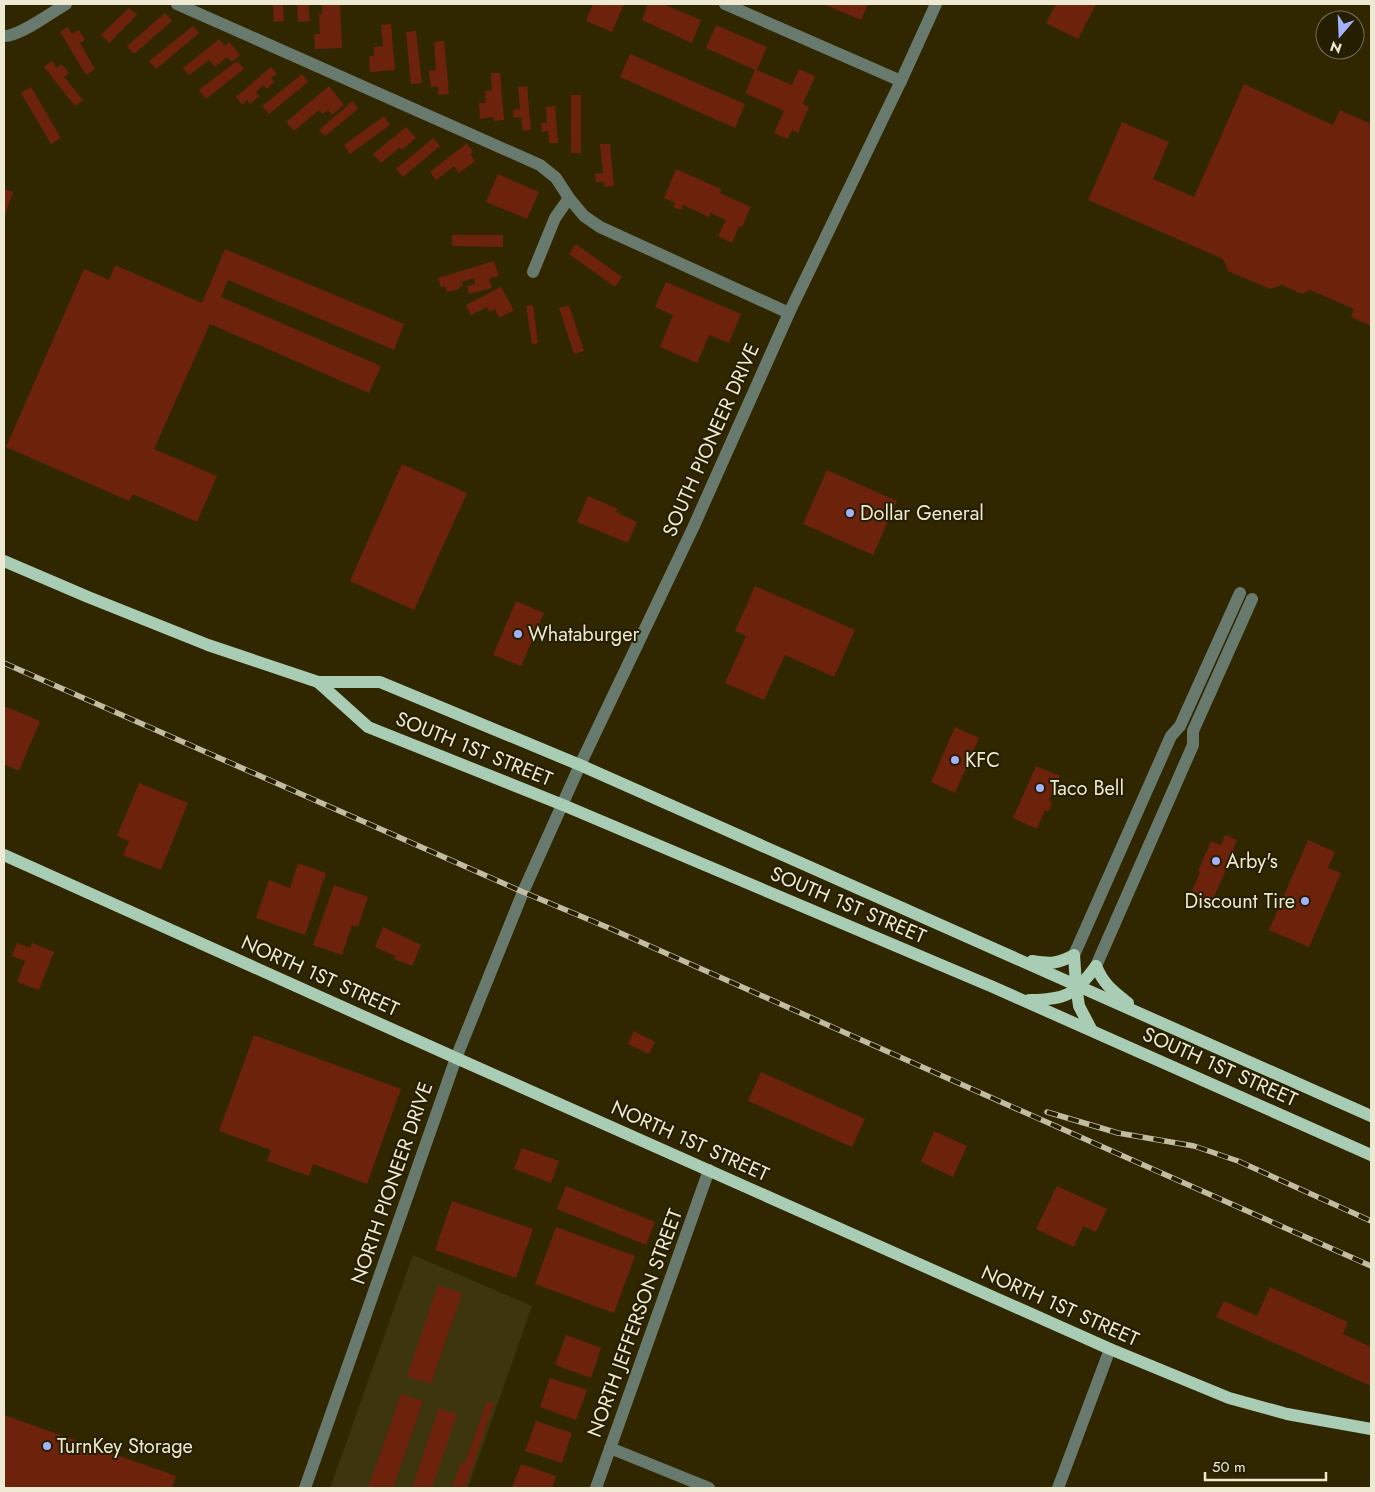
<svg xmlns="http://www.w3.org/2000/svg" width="1375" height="1492" font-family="Jost,sans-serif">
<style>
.built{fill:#3d350e}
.building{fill:#6d220c}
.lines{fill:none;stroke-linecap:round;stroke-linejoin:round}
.minor{stroke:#68796e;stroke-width:12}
.major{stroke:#a9ccb4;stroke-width:12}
.rail-casing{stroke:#c2bca2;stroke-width:5.5}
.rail{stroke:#251e00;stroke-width:4;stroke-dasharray:11;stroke-linecap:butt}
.poi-dot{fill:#a4b2fc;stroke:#251e00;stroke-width:2}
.labels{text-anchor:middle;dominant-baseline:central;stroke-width:4;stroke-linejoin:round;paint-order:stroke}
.street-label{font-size:20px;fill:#eee9d3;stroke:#251e00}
.poi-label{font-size:20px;fill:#eee9d3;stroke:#251e00;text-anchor:start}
</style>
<rect width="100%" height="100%" fill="#302700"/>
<polygon class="built" points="413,1255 532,1306 468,1488 330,1488"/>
<g class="building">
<polygon points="273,4 283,4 284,21 274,22"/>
<polygon points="297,4 308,4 310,21 298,22"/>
<polygon points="322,4 340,4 342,48 315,49 314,34 320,34 319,14 322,14"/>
<polygon points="593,4 624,4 612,32 586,21"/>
<polygon points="648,4 663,4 701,20 692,43 642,20"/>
<polygon points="823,4 868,4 861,20"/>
<polygon points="1056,4 1096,4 1078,39 1046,23"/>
<polygon points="129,8 137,15 109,43 101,35"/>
<polygon points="165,13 172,21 134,54 127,46"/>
<polygon points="391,24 395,70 370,72 369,56 374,56 374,47 383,46 381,25"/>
<polygon points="716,25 767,47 757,70 792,85 799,69 815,76 803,104 809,107 798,133 792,130 788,139 774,133 784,111 745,93 755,70 706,48"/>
<polygon points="193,26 199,33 156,69 149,61"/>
<polygon points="68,27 72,34 79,30 85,40 80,43 95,69 86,75 60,32"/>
<polygon points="416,31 422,83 411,84 406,32"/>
<polygon points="219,39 225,46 229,42 240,55 232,62 227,57 215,67 209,60 189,75 183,68"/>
<polygon points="444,41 449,94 438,95 438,86 431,87 429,71 436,70 434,42"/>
<polygon points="630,54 745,104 735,128 620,77"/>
<polygon points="52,61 57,68 61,64 69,73 64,77 83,100 75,106 44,67"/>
<polygon points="237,61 244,69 206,99 199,90"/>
<polygon points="271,67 277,74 271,78 274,82 267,89 263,85 256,92 259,96 250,104 247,100 242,105 236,97"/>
<polygon points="491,73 500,73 504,120 494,121 493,117 480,119 479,103 486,103 485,91 492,90"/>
<polygon points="302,74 308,82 269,114 262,106"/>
<polygon points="1244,84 1333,125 1340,110 1371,124 1371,326 1351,317 1354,309 1310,290 1302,294 1282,285 1270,289 1228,271 1223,259 1088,200 1122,122 1169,142 1153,179 1194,197"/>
<polygon points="329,86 344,105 332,115 328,110 323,114 319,110 294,131 286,122"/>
<polygon points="527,86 531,130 523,131 521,117 514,118 513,110 520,109 518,87"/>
<polygon points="31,87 61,138 51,144 21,93"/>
<rect x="571" y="95" width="10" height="58"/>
<polygon points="353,101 358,109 325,136 319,130"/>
<polygon points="555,106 558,143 549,143 548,131 542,132 541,123 547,123 546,107"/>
<polygon points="384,116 390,125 350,154 344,145"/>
<polygon points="406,127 416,138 402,150 400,147 381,163 373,154"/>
<polygon points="433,138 440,146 403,177 396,169"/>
<polygon points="467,143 473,152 470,154 475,161 459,173 454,166 436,180 430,172"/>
<polygon points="600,144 610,144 614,186 604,187 604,182 596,182 595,174 603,173"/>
<polygon points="676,169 721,189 720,193 751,207 742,227 739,226 732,243 718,236 726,220 711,213 709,217 683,205 681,210 673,207 675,203 664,198"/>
<polygon points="498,174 539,192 527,219 486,202"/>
<polygon points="4,189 13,192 4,217"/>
<polygon points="452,235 503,235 503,247 452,246"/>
<polygon points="576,244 622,277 615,287 569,254"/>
<polygon points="225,249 404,324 394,350 228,280 221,297 381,366 369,393 210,324 154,449 217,476 197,522 133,494 129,501 6,447 84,269 109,280 115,265 202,303"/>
<polygon points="494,261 499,276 489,279 492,288 469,294 467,286 475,284 474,278 462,282 463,286 459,287 459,289 447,292 445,286 441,287 438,278"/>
<polygon points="666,282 741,314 729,343 709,335 697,363 660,347 673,315 655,307"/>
<polygon points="501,287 514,310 499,318 495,309 490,312 487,307 471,315 466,305"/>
<polygon points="533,305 538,343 532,344 526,306"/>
<polygon points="569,305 584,351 574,354 559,308"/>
<polygon points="402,464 467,493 414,610 350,581"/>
<polygon points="827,470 897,501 873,555 803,524"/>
<polygon points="588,496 618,509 616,512 637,522 628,543 577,522"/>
<polygon points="755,586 855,630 834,677 785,655 764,700 725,683 746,636 735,631"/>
<polygon points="516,601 544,613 521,666 493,655"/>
<polygon points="4,706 40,721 19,771 4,764"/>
<polygon points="955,727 979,738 955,793 931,782"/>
<polygon points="1036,766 1060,776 1049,801 1052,802 1052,804 1048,812 1045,810 1037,829 1013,818"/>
<polygon points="139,783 188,803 161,870 123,855 129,841 117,836"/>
<polygon points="1225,835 1237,840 1233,849 1235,850 1211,903 1197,897 1198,894 1192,891 1200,872 1198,871 1211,841 1221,845"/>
<polygon points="1308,840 1335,852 1328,868 1341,873 1309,947 1269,930"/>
<polygon points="298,863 326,873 305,935 256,918 269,880 290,888"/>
<polygon points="334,885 368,897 358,927 352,925 342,955 313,945"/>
<polygon points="383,927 421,945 412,966 394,959 395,956 375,947"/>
<polygon points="17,943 30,948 32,943 54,952 39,990 17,982 25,961 12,956"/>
<polygon points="634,1031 655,1042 649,1054 628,1044"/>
<polygon points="254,1035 401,1089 367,1184 313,1164 309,1176 267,1161 271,1150 219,1131"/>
<polygon points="761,1072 865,1119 852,1147 748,1101"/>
<polygon points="934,1131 967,1146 953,1177 921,1162"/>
<polygon points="522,1148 559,1161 551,1183 514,1169"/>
<polygon points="566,1186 655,1222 646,1245 557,1209"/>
<polygon points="1057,1186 1107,1209 1096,1232 1083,1226 1074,1247 1036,1229"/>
<polygon points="452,1201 533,1229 516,1278 435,1250"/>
<polygon points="556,1227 635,1256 614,1313 535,1284"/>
<polygon points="438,1285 462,1293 431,1384 407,1376"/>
<polygon points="1270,1287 1348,1322 1343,1334 1371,1347 1371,1386 1216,1317 1224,1301 1257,1316"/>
<polygon points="566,1335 601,1348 591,1378 555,1365"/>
<polygon points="550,1378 587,1390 576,1420 540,1407"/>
<polygon points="401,1394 423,1401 393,1488 368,1488"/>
<polygon points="487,1401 494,1404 465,1488 452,1488 461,1462 465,1463"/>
<polygon points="439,1408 457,1414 432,1488 412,1488"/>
<polygon points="4,1415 176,1476 172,1488 4,1488"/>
<polygon points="536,1421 572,1433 562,1463 525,1451"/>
<polygon points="521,1464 556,1476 552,1488 512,1488"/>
</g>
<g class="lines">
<g class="minor">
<polyline points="177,4 540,165 556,178 569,198 584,216 600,227 789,313"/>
<polyline points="725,4 901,81"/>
<path d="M4,36c15,1 48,-24 62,-32"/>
<polyline points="533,272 555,218 569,198"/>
<polyline points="1074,955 1171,736 1180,726 1240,593"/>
<polyline points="1096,966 1193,745 1193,731 1252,599"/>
<polyline points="610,1448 709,1488"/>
<polyline points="305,1488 456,1058 523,892 580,765 693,528 789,313 901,81 936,4"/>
<polyline points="596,1488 709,1170"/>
<polyline points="1058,1488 1110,1349"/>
</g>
<g class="major">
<polyline points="4,561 88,597 208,645 318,682 380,682 580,765 1371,1116"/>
<polyline points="318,682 368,727 563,805 993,987 1371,1155"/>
<polyline points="4,855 456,1058 1110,1349 1229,1398 1287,1414 1371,1429"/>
<path d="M1032,961c19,3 25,3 42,-6l2,30 3,21 12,23"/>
<path d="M1096,966c8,19 17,25 32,37"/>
<path d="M1029,1000c36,0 46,-5 67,-34"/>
</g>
<g class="rail-casing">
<g id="rail">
<polyline points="4,663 523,892 609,928 1371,1266"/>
<polyline points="1047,1112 1118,1133 1194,1146 1238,1161 1371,1221"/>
</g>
</g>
<use href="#rail" class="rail"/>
</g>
<g class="poi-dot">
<circle cx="850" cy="513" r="5"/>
<circle cx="518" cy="634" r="5"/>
<circle cx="955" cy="760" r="5"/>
<circle cx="1040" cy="788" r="5"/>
<circle cx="1216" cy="861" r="5"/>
<circle cx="1305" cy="901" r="5"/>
<circle cx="47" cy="1446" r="5"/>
</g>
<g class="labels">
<g class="street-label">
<text transform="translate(711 440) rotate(-66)">SOUTH PIONEER DRIVE</text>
<text transform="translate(474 749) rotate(22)">SOUTH 1ST STREET</text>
<text transform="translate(848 905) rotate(23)">SOUTH 1ST STREET</text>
<text transform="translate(320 976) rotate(24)">NORTH 1ST STREET</text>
<text transform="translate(1220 1067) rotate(24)">SOUTH 1ST STREET</text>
<text transform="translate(690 1141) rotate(24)">NORTH 1ST STREET</text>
<text transform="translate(392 1183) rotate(-71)">NORTH PIONEER DRIVE</text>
<text transform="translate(1060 1306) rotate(24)">NORTH 1ST STREET</text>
<text transform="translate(635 1323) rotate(-70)">NORTH JEFFERSON STREET</text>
</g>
<g class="poi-label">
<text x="860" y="513">Dollar General</text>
<text x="528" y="634">Whataburger</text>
<text x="965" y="760">KFC</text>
<text x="1050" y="788">Taco Bell</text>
<text x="1226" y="861">Arby's</text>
<text x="1295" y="901" text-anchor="end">Discount Tire</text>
<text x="57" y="1446">TurnKey Storage</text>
</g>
</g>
<rect width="1375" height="1492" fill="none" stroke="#eee9d3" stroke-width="10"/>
<g transform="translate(1340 35) rotate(199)"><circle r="24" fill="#251e00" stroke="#756f54"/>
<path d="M0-4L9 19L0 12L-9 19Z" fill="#a4b2fc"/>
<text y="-8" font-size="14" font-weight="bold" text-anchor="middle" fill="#eee9d3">N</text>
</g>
<path d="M1205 1472v8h121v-8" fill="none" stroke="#eee9d3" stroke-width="2.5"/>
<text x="1212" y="1472" font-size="15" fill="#eee9d3" stroke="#251e00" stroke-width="4" paint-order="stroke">50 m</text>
</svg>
